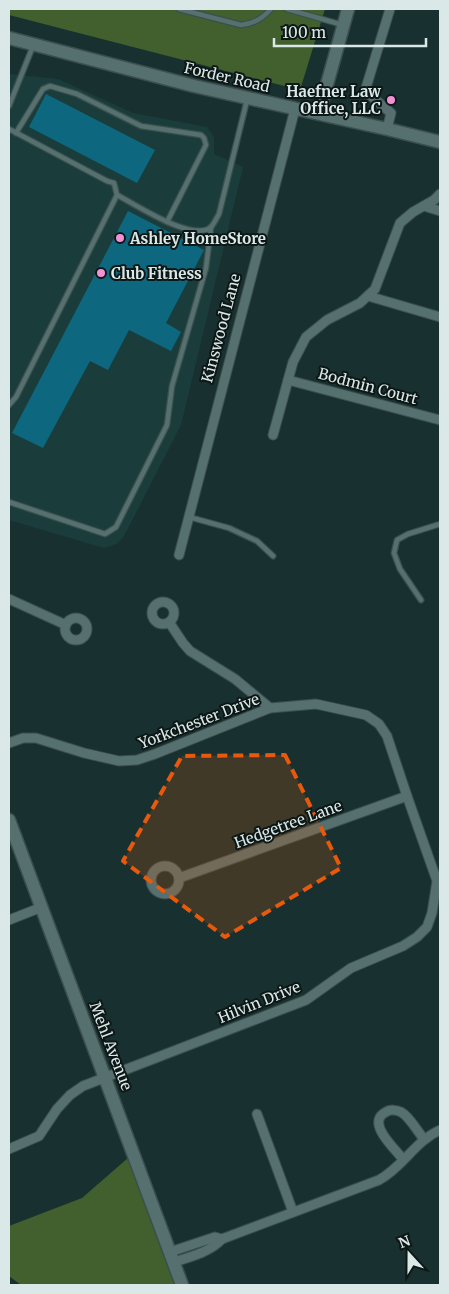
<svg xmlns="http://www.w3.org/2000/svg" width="449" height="1294" font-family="Merriweather,serif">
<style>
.built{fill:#1a3d3c}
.green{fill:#41602e}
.building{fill:#0d677f}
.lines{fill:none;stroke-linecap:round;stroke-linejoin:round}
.lane-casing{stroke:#3a4f4e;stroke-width:7}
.street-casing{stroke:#3a4f4e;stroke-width:11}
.secondary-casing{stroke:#3a4f4e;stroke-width:15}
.lane{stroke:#56706f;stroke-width:4.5}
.street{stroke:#56706f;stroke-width:9}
.secondary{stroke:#56706f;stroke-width:12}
.marked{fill:#e8590c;fill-opacity:0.2;stroke:#e8590c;stroke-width:4;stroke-dasharray:10 6;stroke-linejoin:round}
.poi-dot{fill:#f491d4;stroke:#0c1716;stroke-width:2}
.labels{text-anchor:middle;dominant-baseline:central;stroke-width:4;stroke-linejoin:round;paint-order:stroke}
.street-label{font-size:15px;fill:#dae8e7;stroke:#0c1716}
.poi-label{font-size:15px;font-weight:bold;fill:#dae8e7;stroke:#0c1716;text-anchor:start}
</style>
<rect width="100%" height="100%" fill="#183130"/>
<polygon class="built" points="9,74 58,79 133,113 207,127 214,137 214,154 243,167 181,425 123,538 116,544 104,548 9,520"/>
<g class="green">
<polygon points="9,9 325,9 300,90 9,15"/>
<polygon points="128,1158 175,1285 21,1285 9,1276 9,1226 82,1198"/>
</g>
<g class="building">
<polygon points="46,94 155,150 137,183 29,127"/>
<polygon points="128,211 204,250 166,323 181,332 171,351 129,330 108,370 90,361 43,448 12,433"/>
</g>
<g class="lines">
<g class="lane-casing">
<g id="lane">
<path d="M179,9l62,16c13,-1 22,-7 30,-16"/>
<polyline points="287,9 343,25"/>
<polyline points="9,106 33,46"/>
<polyline points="9,129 107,181 114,183 117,195 16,397 9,405"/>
<polyline points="16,133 43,89 50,86 77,94 141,126 201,135 204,138 206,145 167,222"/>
<path d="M117,195c18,9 76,48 94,32 3,-3 6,-10 8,-13l28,-114"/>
<polyline points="9,502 105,534 116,527 167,425 172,386 206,268 211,227"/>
<polyline points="189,517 229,528 257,541 273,556"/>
<polyline points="421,600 400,569 394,553 397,540 408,534 440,524"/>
</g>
</g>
<g class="street-casing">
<g id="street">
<polyline points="387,129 391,113 365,91 390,9"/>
<polyline points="424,206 440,211"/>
<polyline points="368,296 440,317"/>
<polyline points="288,380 440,420"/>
<polyline points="273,435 293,362 306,337 327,320 360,303 375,289 400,223 413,212 434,200 440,194"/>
<polyline points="179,555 295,109"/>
<polyline points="9,599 66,625"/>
<circle cx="163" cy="613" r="11"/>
<circle cx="76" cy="629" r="11"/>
<polyline points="169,622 183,643 190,651 235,679 270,708"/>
<polyline points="9,743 23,738 36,738 84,753 119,761 137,760 155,754 270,708 316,704 366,715 379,724 387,736 407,796 437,881 432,913 427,927 417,937 403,946 351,968 306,1000 83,1086 70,1095 57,1109 39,1136 9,1149"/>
<circle cx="165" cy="880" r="14"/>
<polyline points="179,878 407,796"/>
<polyline points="9,920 42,907"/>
<polyline points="257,1114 293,1212"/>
<path d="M403,1159c-8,-10 -38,-37 -17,-47 4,-3 11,-2 15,0 9,5 16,19 23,27"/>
<polyline points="170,1252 215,1237 222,1239"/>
<path d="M174,1262c16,-5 36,-10 48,-23l157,-59c24,-13 36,-39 61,-50"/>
</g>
</g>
<g class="secondary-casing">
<g id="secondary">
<polyline points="9,38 194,86 387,129 440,142"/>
<polyline points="319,113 348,9"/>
<polyline points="9,820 182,1285"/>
</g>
</g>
<use href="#lane" class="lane"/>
<use href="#street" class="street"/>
<use href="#secondary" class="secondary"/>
</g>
<path class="marked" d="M285,755l56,113 -116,69 -102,-76 59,-105z"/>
<g class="poi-dot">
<circle cx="391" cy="100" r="5"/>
<circle cx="120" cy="238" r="5"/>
<circle cx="101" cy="273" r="5"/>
</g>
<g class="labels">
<g class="street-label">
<text transform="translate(227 77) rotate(13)">Forder Road</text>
<text transform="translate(221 328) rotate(-75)">Kinswood Lane</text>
<text transform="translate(368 386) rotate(15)">Bodmin Court</text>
<text transform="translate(199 721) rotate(-21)">Yorkchester Drive</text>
<text transform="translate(288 824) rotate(-20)">Hedgetree Lane</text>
<text transform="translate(259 1002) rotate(-22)">Hilvin Drive</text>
<text transform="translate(111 1046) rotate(69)">Mehl Avenue</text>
</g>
<g class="poi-label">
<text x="381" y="91" text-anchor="end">Haefner Law<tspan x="381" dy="17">Office, LLC</tspan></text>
<text x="130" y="238">Ashley HomeStore</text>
<text x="111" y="273">Club Fitness</text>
</g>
</g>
<rect width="449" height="1294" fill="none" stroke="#dae8e7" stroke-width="20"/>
<g transform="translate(409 1254) rotate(339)" stroke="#0c1716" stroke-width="4" paint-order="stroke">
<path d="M0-4L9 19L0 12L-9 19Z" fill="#dae8e7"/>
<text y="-8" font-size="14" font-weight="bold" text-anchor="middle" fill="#dae8e7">N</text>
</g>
<path d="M274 38v8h152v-8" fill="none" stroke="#dae8e7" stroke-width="2.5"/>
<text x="282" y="38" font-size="15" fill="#dae8e7" stroke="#0c1716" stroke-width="4" paint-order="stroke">100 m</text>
</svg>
